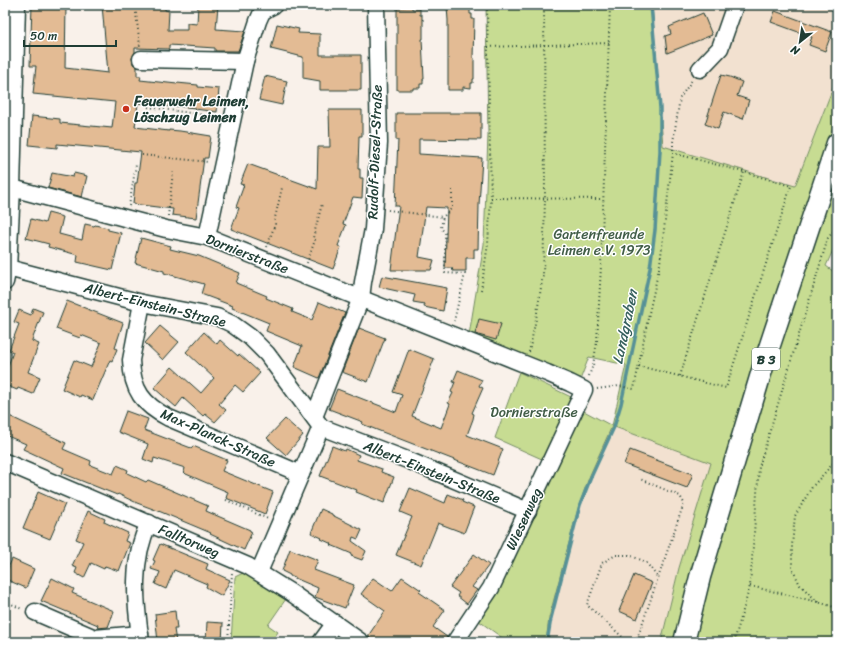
<svg xmlns="http://www.w3.org/2000/svg" width="842" height="647" font-family="Sriracha,sans-serif">
<style>
.built{fill:#f2e1d0}
.green{fill:#c7dc92;stroke:#738c63}
.lines{fill:none;stroke-linecap:round;stroke-linejoin:round}
.stream{stroke:#569197;stroke-width:3.5}
.building{fill:#e3bb94;stroke:#1f3d34}
.minor-casing{stroke:#1f3d34;stroke-width:19}
.major-casing{stroke:#1f3d34;stroke-width:23}
.path{stroke:#1f3d34;stroke-width:2;stroke-dasharray:1 3;stroke-linecap:butt}
.minor{stroke:#fff;stroke-width:16}
.major{stroke:#fff;stroke-width:20}
.poi-dot{fill:#c8321e;stroke:#fff;stroke-width:1.5}
.labels{text-anchor:middle;dominant-baseline:central;stroke-width:3;stroke-linejoin:round;paint-order:stroke}
.shield{fill:#fff;stroke:#627771;stroke-width:1}
.shield-label{font-size:13px;font-weight:bold;fill:#1f3d34}
.poi-label{font-size:14px;font-weight:bold;fill:#1f3d34;stroke:#fff;text-anchor:start}
.street-label{font-size:14px;fill:#1f3d34;stroke:#fff}
.park-label{font-size:14px;fill:#415d47;stroke:#fff}
.water-label{font-size:15px;font-style:italic;fill:#36605d;stroke:#fff}
</style>
<rect width="100%" height="100%" fill="#f9f1ea"/>
<filter id="ink" filterUnits="userSpaceOnUse"><feTurbulence type="fractalNoise" baseFrequency=".025" numOctaves="2"/><feDisplacementMap in="SourceGraphic" scale="8" xChannelSelector="R" yChannelSelector="G"/><feConvolveMatrix kernelMatrix="1 2 1 2 8 2 1 2 1" color-interpolation-filters="sRGB"/></filter>
<g filter="url(#ink)">
<g class="built">
<polygon points="652,5 837,5 837,77 795,186 663,146"/>
<polygon points="612,426 712,463 679,568 661,642 546,642 549,618 579,505 590,475"/>
</g>
<g class="green">
<polygon points="486,5 652,5 663,146 795,186 837,77 837,115 809,198 676,642 661,642 679,568 711,463 612,426 590,475 579,505 549,618 546,642 508,642 479,621 582,410 612,426 626,365 589,357 580,380 469,335 484,244 488,135"/>
<polygon points="837,169 837,241 826,266 837,274 837,642 692,642 703,599 758,407"/>
<polygon points="519,372 571,397 544,460 495,438"/>
<polygon points="247,571 288,596 268,625 278,632 271,642 231,642 235,577"/>
</g>
<g class="lines">
<polyline class="stream" points="547,642 551,618 580,505 591,477 614,427 621,404 650,268 655,230 660,151 660,108 651,5"/>
</g>
<g class="building">
<polygon points="32,5 66,5 65,68 108,73 102,5 165,5 165,10 169,11 168,30 187,30 187,23 197,24 198,5 218,5 216,29 245,31 238,51 215,51 215,48 169,45 169,49 135,48 135,52 132,58 133,64 137,67 137,76 141,76 140,80 177,84 177,83 198,85 198,87 219,89 217,112 195,109 196,108 174,106 174,107 138,103 135,127 169,131 169,130 180,131 211,136 208,158 204,158 196,218 172,215 173,209 133,204 135,183 137,183 141,152 57,144 57,148 29,145 32,116 60,119 60,123 112,128 115,102 33,94 36,66 30,66"/>
<polygon points="412,7 412,9 420,9 420,15 422,15 422,20 423,19 423,39 422,39 424,79 423,79 423,84 420,84 420,88 413,88 413,90 397,90 397,8"/>
<polygon points="447,7 463,7 463,9 470,9 470,14 472,14 472,19 474,19 473,58 474,58 474,79 473,79 473,83 471,83 471,88 463,87 463,90 448,90 448,20"/>
<polygon points="775,11 832,32 825,51 809,45 812,37 771,22"/>
<polygon points="703,13 712,35 667,53 665,36 671,34 669,27"/>
<polygon points="277,24 299,29 298,33 320,34 320,55 361,55 361,90 320,90 320,81 303,78 303,57 271,49"/>
<polygon points="721,75 730,77 742,82 737,96 749,100 743,119 724,112 718,129 705,124"/>
<polygon points="265,76 287,81 282,105 259,100"/>
<polygon points="329,110 362,110 362,136 359,136 358,169 360,169 360,178 363,178 362,198 353,197 343,224 346,225 338,246 341,247 333,269 231,229 239,208 236,207 244,185 240,184 248,164 317,189 318,147 330,147"/>
<polygon points="396,113 481,113 481,140 419,139 419,154 482,158 479,205 478,249 474,249 474,258 466,258 466,271 453,271 452,268 445,268 447,208 426,207 419,257 434,260 431,270 391,270 399,206 395,206 398,140 396,140"/>
<polygon points="52,173 73,177 74,173 87,176 82,197 48,188"/>
<polygon points="48,213 63,217 59,234 82,240 85,224 94,226 95,225 108,228 108,230 121,233 112,270 77,262 78,255 48,247 49,244 26,238 31,219 45,223"/>
<polygon points="141,238 171,246 170,249 199,256 240,273 236,283 267,296 266,298 293,309 292,312 312,320 319,302 345,313 319,378 294,367 302,346 266,331 269,323 232,308 233,306 201,294 204,284 164,273 164,271 135,263"/>
<polygon points="382,276 447,288 443,311 424,307 425,304 413,302 415,295 379,287"/>
<polygon points="67,301 123,323 115,348 117,349 112,361 110,360 93,400 81,395 80,397 62,389 74,360 91,367 101,343 81,335 80,338 56,329"/>
<polygon points="33,308 43,312 32,340 32,341 39,344 28,372 40,377 33,394 18,388 17,390 5,385 5,374 13,352 9,350 19,324 14,322 19,310 31,315"/>
<polygon points="479,319 501,324 496,340 475,334"/>
<polygon points="160,326 179,342 163,360 145,343"/>
<polygon points="359,328 385,338 368,382 342,372"/>
<polygon points="204,332 217,344 220,340 238,356 239,354 260,373 243,392 235,385 219,404 226,410 215,422 205,414 203,416 183,398 176,407 154,388 172,367 201,393 214,378 186,352"/>
<polygon points="409,349 434,359 412,416 441,428 450,404 448,403 453,393 451,392 455,382 453,382 458,370 482,380 479,386 483,388 472,413 474,414 473,419 467,435 503,449 493,475 377,430 362,424 363,422 329,409 337,389 396,412 402,395 393,392"/>
<polygon points="126,411 148,419 144,430 191,448 193,446 227,460 222,471 273,492 265,514 226,498 228,492 186,474 184,472 185,468 154,458 153,463 143,459 148,444 118,432"/>
<polygon points="5,414 66,443 63,449 91,461 90,465 113,474 117,465 128,470 127,473 146,482 148,480 208,506 206,511 250,530 250,531 252,532 244,550 210,534 211,533 161,512 137,503 118,494 117,495 62,473 64,468 23,449 26,444 5,435"/>
<polygon points="285,419 303,435 286,455 267,438"/>
<polygon points="332,446 345,451 346,449 359,455 357,460 382,469 381,472 394,477 384,503 356,492 357,490 320,476"/>
<polygon points="630,450 693,474 687,488 624,464"/>
<polygon points="410,488 445,503 448,494 463,500 462,502 474,507 464,533 438,523 421,565 396,555 412,517 400,512"/>
<polygon points="38,492 65,504 50,539 23,528"/>
<polygon points="321,509 332,514 332,515 362,530 358,539 353,537 352,541 366,551 362,560 351,556 352,554 331,545 332,544 321,539 322,538 311,533"/>
<polygon points="88,511 105,519 104,522 128,533 125,541 130,543 119,571 105,566 104,569 91,563 84,578 75,573 77,568 72,566 83,542 76,539"/>
<polygon points="160,544 208,564 206,569 230,580 222,596 206,587 207,584 174,570 166,589 155,584 160,572 151,569 155,561 153,560"/>
<polygon points="290,549 318,560 314,570 354,585 345,608 315,597 318,588 290,576 290,575 282,571"/>
<polygon points="474,554 489,565 472,587 477,590 467,604 457,596 459,593 450,587"/>
<polygon points="12,559 34,569 26,588 5,579 5,575"/>
<polygon points="634,575 652,583 637,619 619,611"/>
<polygon points="402,577 421,590 419,592 445,610 433,627 447,637 446,642 374,642 368,636 385,611 361,594 373,578 392,591"/>
<polygon points="52,578 74,589 72,593 114,611 108,627 97,628 98,625 41,601"/>
<polygon points="175,611 177,629 174,629 176,642 158,642 155,614"/>
<polygon points="207,622 223,623 222,642 206,642"/>
</g>
<g class="lines">
<g class="minor-casing">
<g id="minor">
<polyline points="141,59 245,61"/>
<polyline points="700,69 720,48 735,5"/>
<polyline points="12,188 166,229 207,237 547,373 570,383 584,390 491,588 455,642"/>
<polyline points="207,237 245,61 258,21 262,12 268,8 274,5"/>
<polyline points="8,268 142,303 217,317 232,324 250,337 267,354 321,427 410,461 528,511"/>
<polyline points="5,282 8,268 12,188 17,5"/>
<path d="M142,303l-11,57c1,30 12,45 38,58l132,56"/>
<polyline points="314,417 361,298 363,282 373,229 379,143 376,5"/>
<polyline points="5,462 248,566 290,592 361,642"/>
<polyline points="259,572 321,427"/>
<polyline points="35,612 95,638 140,634"/>
<path d="M141,642c-6,-39 -10,-83 8,-119"/>
<polyline points="321,642 335,623"/>
</g>
</g>
<g class="major-casing">
<polyline id="major" points="684,642 700,577 766,357 837,143"/>
</g>
<g class="path">
<polyline points="135,5 140,46"/>
<polyline points="488,47 609,43"/>
<polyline points="148,107 218,117"/>
<polyline points="142,155 209,162"/>
<polyline points="452,190 452,208 443,217 441,228 445,233 445,273 465,274 454,321"/>
<polyline points="491,198 603,199"/>
<polyline points="129,206 136,165"/>
<polyline points="388,210 443,217"/>
<polyline points="168,216 173,172"/>
<polyline points="267,247 275,224 274,222 282,188"/>
<polyline points="307,263 315,240 313,238 322,204"/>
<polyline points="481,290 488,244 491,198 487,5"/>
<polyline points="529,352 536,319 543,275 545,198 544,5"/>
<polyline points="639,366 726,388 791,186 744,172 673,153"/>
<polyline points="589,376 593,365 597,342 601,266 610,5"/>
<polyline points="680,376 744,172"/>
<polyline points="597,389 619,386 634,389 649,313 660,264 673,153 673,142 680,98 692,80"/>
<polyline points="226,500 268,519"/>
<polyline points="750,586 818,602 837,608"/>
<polyline points="5,601 22,609"/>
<polyline points="818,602 800,585 792,568 792,545 795,516 812,487 837,459"/>
<polyline points="228,642 232,573"/>
<polyline points="628,642 587,605 602,563 616,555 629,555 646,562 658,578"/>
<polyline points="636,642 684,503 680,496 640,479"/>
<polyline points="734,642 750,586 759,467 828,238 837,227"/>
</g>
<use href="#minor" class="minor"/>
<use href="#major" class="major"/>
</g>
</g>
<circle class="poi-dot" cx="126" cy="109" r="4"/>
<g class="labels">
<rect class="shield" x="752" y="348" width="28" height="22" rx="3"/>
<g class="shield-label">
<text x="766" y="359">B 3</text>
</g>
<g class="poi-label">
<text x="134" y="101">Feuerwehr Leimen,<tspan x="134" dy="16">Löschzug Leimen</tspan></text>
</g>
<g class="street-label">
<text transform="translate(375 152) rotate(-88)">Rudolf-Diesel-Straße</text>
<text transform="translate(247 254) rotate(21)">Dornierstraße</text>
<text transform="translate(155 305) rotate(14)">Albert-Einstein-Straße</text>
<text transform="translate(218 438) rotate(24)">Max-Planck-Straße</text>
<text transform="translate(432 472) rotate(22)">Albert-Einstein-Straße</text>
<text transform="translate(524 519) rotate(-65)">Wiesenweg</text>
<text transform="translate(189 541) rotate(23)">Falltorweg</text>
</g>
<g class="park-label">
<text x="599" y="234">Gartenfreunde<tspan x="599" dy="16">Leimen e.V. 1973</tspan></text>
<text x="534" y="412">Dornierstraße</text>
</g>
<g class="water-label">
<text transform="translate(625 327) rotate(-78)">Landgraben</text>
</g>
</g>
<rect width="842" height="647" fill="none" stroke="#fff" stroke-width="20"/>
<rect x="10" y="10" width="822" height="627" fill="none" stroke="#1f3d34" stroke-width="1.5" filter="url(#ink)"/>
<g transform="translate(800 42) rotate(210)" stroke="#ffffff" stroke-width="3" paint-order="stroke">
<path d="M0-3L7 15L0 10L-7 15Z" fill="#1f3d34"/>
<text y="-6" font-size="11" font-weight="bold" text-anchor="middle" fill="#1f3d34">N</text>
</g>
<path d="M24 40v6h92v-6" fill="none" stroke="#1f3d34" stroke-width="2"/>
<text x="30" y="40" font-size="12" fill="#1f3d34" stroke="#ffffff" stroke-width="3" paint-order="stroke">50 m</text>
</svg>
